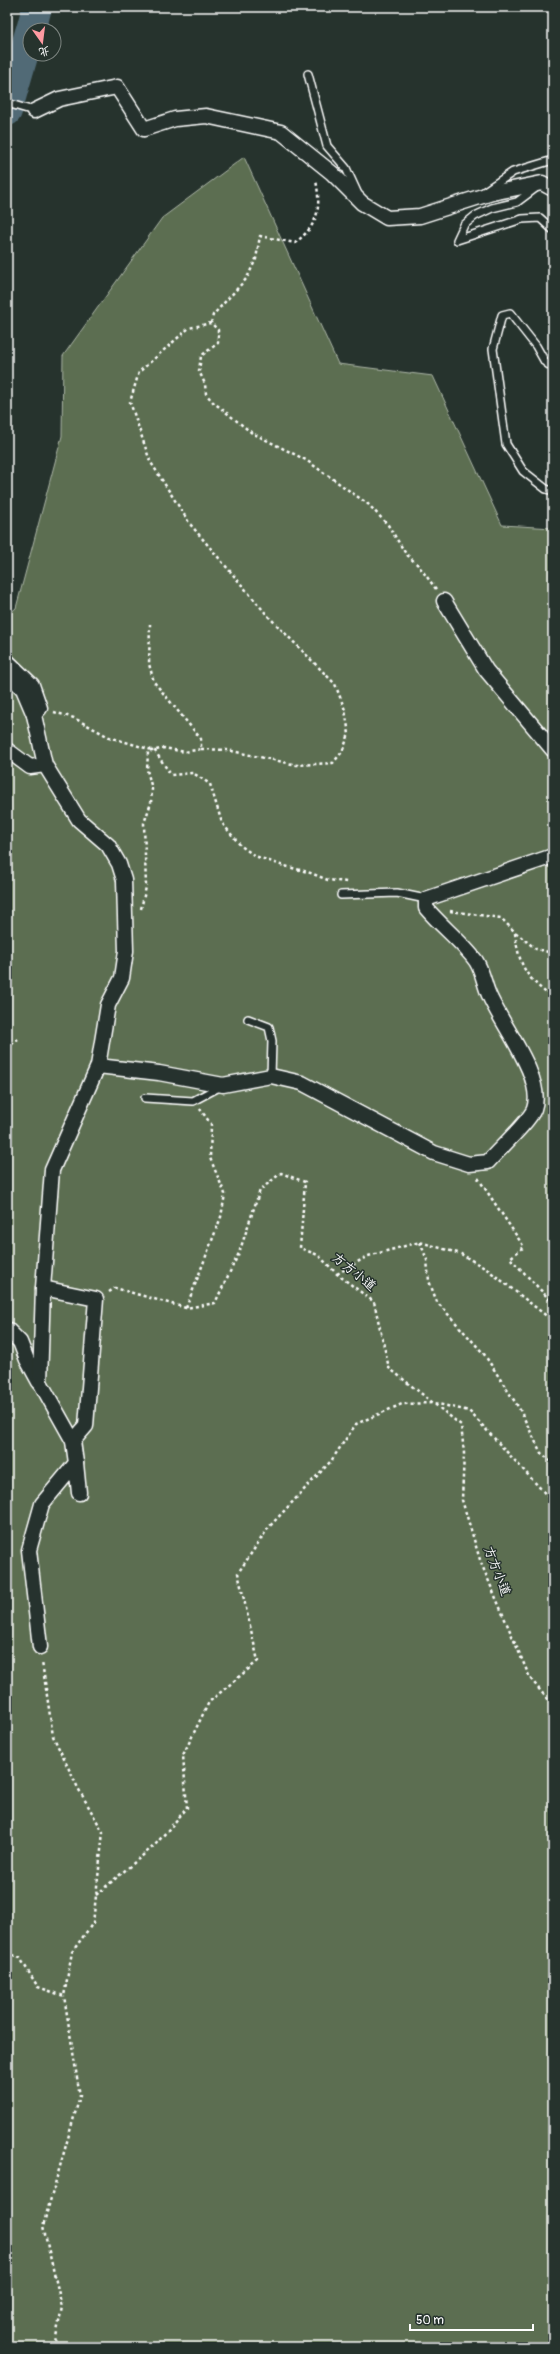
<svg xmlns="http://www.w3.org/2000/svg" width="560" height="2354" font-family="Pangolin,'LXGW WenKai TC',sans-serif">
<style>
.green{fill:#5b6e51;stroke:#adb6a8}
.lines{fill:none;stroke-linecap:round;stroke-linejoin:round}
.river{stroke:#516b76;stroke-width:30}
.service-casing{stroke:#fff;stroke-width:10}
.minor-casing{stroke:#fff;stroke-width:17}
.path{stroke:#fff;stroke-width:2.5;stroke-dasharray:3 3;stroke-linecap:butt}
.service{stroke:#26332d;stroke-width:7}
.minor{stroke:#26332d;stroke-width:14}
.labels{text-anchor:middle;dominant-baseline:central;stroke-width:3;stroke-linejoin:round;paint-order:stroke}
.street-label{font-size:13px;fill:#fff;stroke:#26332d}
</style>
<rect width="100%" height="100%" fill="#26332d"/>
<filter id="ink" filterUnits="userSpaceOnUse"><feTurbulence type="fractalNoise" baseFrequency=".025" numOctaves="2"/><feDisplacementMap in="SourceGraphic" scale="8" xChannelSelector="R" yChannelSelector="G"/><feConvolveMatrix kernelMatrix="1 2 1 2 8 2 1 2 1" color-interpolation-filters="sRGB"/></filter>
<g filter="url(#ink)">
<polygon class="green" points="244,157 338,364 433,376 502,525 553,528 553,2347 7,2347 7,616 16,608 62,436 63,356 162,218"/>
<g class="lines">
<g class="river">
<polyline points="31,30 37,7"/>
<polyline points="7,111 30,32"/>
</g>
<g class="service-casing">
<g id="service">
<polyline points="308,74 327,146 346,168 357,192"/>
<polyline points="7,103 34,111"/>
<polyline points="537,187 517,202 492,208 475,216 464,225 457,240 522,219 540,218 552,229"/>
<polyline points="485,191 513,172 553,160"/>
<polyline points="553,368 545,362 536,346 510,313 502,315 493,349 506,444 523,471 546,489 553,491"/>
<polyline points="341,895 397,893 426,899"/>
<polyline points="248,1019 269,1027 272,1041 271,1076"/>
<polyline points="145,1098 193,1101 221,1086"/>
</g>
</g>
<g class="minor-casing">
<g id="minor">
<polyline points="34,111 59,99 117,87 144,129 175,119 206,116 281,132 332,173 362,203 387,218 420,216 492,193 542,183 553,189"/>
<polyline points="444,601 486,670 553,750"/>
<polyline points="7,661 32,685 40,708 34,715 23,689 7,673"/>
<polyline points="7,750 30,767 45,765 34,715"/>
<path d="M45,765l34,55 29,25 11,19 5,16 2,71 -4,27 -14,27 -10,61 61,7 64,12 48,-9 31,7 132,70 35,11 19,-2c10,-12 41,-40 46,-53 11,-31 -33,-85 -45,-114 -5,-11 -6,-23 -13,-34 -14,-19 -35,-35 -50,-53v-9l127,-43"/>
<polyline points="43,1288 96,1299 86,1426 73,1441"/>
<polyline points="7,1329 20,1342 27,1360 39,1382"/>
<polyline points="76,1463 79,1493"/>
<polyline points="40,1647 29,1550 42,1504 76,1463 73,1441 40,1382 43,1288 52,1170 98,1066"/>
</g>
</g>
<g class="path">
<path d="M211,323l2,-8 34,-37 9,-19 4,-23 35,7c24,-19 26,-34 21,-63"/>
<polyline points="54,712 74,718 109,737 155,751 171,775 193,773 210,784 222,823 241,846 255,856 281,865 308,872 328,880 347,882"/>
<polyline points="201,749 227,750 297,765 333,763 342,752 349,734 345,710 335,684 268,616 190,524 150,461 130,402 139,372 189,328 211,323 218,330 218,343 201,356 199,371 205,384 206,394 213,402 252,433 306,460 368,504 388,525 406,554 418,565 436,589"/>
<polyline points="141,909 146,887 144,823 151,803 152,789 147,770 148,752 164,748 185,752 201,749 201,739 154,682 149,664 150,624"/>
<polyline points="450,911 501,918 515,932 536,949 553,953"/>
<path d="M515,933c4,33 11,45 38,65"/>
<polyline points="7,1048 18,1039"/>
<polyline points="478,1178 524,1247 510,1258 553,1303"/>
<polyline points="420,1242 427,1260 429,1281 437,1302 484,1354 519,1408 541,1453 553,1463"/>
<polyline points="337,1274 368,1256 420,1242 461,1254 488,1270 553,1321"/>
<polyline points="109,1292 115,1288 186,1308 215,1303 239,1253 260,1190 281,1173 305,1182 300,1248 318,1255 337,1274 374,1302 389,1368 461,1425 464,1453 462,1500 481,1563 530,1678 553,1706"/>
<polyline points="186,1308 221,1217 225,1194 210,1158 211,1124 200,1109"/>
<polyline points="96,1895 155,1845 187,1808 183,1755 209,1702 258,1661 238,1573 269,1527 331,1461 356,1424 402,1404 434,1403 469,1411 553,1502"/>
<polyline points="7,1952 20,1958 38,1987 64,1996 72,1952 93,1923 103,1832 78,1788 53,1736 42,1662"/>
<polyline points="54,2347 62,2307 43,2226 80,2096 64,1996"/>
</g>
<use href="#service" class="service"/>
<use href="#minor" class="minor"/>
</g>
</g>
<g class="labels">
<g class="street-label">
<text transform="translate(354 1272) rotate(39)">方方小道</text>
<text transform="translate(497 1571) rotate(69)">方方小道</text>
</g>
</g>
<rect width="560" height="2354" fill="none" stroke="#26332d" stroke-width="24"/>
<rect x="12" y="12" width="536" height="2330" fill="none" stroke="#fff" stroke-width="1.5" filter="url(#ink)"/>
<g transform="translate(42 42) rotate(166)"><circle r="19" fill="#26332d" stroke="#7d8581"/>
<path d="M0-3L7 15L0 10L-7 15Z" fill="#ff9aa2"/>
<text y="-6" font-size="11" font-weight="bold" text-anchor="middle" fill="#ffffff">北</text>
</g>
<path d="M410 2324v6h123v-6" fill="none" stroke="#ffffff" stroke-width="2"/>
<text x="416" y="2324" font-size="12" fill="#ffffff" stroke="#26332d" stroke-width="3" paint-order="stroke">50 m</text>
</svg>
